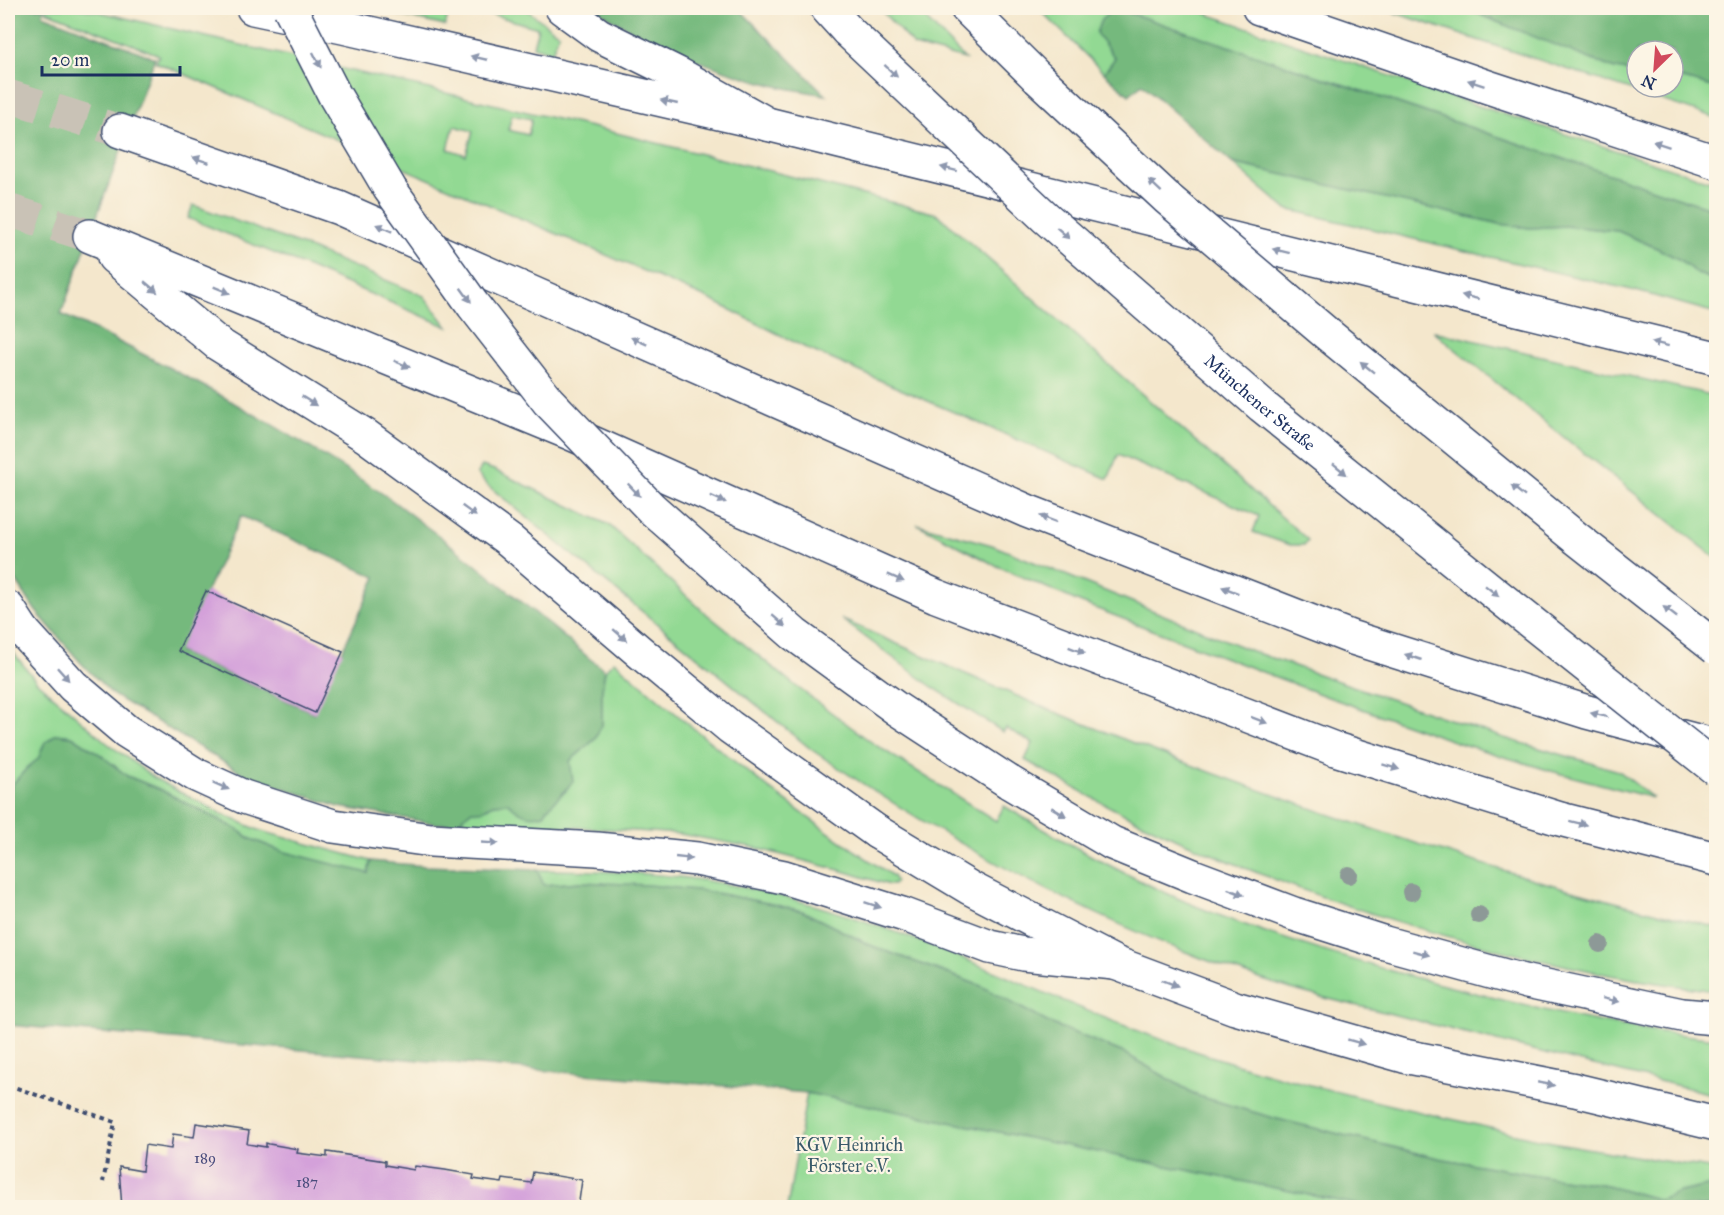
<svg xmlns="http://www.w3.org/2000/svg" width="1724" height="1215" font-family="'IM FELL Great Primer',serif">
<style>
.green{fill:#92d993;stroke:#568478;stroke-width:1.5;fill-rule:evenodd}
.forest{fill:#75b97d;stroke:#48746e;stroke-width:1.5;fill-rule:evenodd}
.building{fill:#d4a1da}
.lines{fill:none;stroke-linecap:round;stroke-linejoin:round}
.motorway-tunnel{stroke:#c9c2b6;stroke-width:33;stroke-dasharray:33 16;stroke-linecap:butt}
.tertiary-casing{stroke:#3c4b6e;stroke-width:36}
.trunk-casing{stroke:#3c4b6e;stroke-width:36}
.motorway-casing{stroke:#3c4b6e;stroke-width:36}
.path{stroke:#3c4b6e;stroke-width:4;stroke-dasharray:4.5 4.5;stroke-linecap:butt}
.tertiary{stroke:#fff;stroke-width:33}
.trunk{stroke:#fff;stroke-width:33}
.motorway{stroke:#fff;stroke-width:33}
.trunk-bridge-casing{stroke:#3c4b6e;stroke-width:36;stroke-linecap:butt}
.motorway-bridge-casing{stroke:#3c4b6e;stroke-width:36;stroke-linecap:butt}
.trunk-bridge{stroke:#fff;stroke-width:33}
.motorway-bridge{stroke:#fff;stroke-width:33}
.tree{fill:#8d9997}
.oneway{fill:#8d97ae}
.labels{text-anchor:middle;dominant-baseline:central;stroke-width:4.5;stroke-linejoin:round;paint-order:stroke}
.number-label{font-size:15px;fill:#494c7d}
.street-label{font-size:18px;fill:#1b2f5e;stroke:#fcf5e5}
.park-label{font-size:18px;fill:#395a6b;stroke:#fcf5e5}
</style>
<rect width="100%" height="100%" fill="#fcf5e5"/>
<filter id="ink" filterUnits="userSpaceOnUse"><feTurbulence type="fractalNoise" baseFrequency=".0167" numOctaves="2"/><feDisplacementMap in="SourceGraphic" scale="12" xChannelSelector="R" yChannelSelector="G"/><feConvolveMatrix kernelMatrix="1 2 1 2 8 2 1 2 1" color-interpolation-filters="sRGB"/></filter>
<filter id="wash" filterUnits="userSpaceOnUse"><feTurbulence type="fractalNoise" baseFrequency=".008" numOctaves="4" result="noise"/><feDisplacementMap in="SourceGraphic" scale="24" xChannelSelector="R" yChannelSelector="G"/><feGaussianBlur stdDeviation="1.35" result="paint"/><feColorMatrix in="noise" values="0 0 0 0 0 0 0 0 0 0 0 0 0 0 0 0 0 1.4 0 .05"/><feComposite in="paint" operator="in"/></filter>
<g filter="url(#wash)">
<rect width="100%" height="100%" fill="#f4e7cc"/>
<g class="green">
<path d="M47,8h29l24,4 504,118 166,41 167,43 371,326 -4,5h-14l-37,-13 6,-16 -141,-61 -10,24 -300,-130 -97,-49 -555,-238 3,-7 -113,-44zM512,115l20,4 -4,16 -20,-5zM454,126l19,5 -7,24 -18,-6z"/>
<polygon points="368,8 430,8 434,9 435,8 450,8 445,26"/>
<polygon points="469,8 524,8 559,34 552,52 533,46 538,28"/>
<polygon points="879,8 915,8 965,59 914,46"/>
<polygon points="1038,8 1115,8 1115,59 1104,73"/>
<polygon points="1115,8 1192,8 1210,15 1473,104 1716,183 1716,210"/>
<polygon points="1380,8 1468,8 1485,17 1615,69 1637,72 1637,87 1673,87 1673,76 1716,88 1716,118"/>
<polygon points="1232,163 1500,224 1530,228 1565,226 1618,231 1659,249 1680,260 1696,273 1716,281 1716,313 1636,291 1286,209"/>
<polygon points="193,205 304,246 424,296 448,327 298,263 188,218"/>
<polygon points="1433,331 1716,396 1716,558 1537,416"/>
<path d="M482,466l12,4 115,55 94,86 94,76 77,57 122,77 8,-15c63,38 127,73 194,101 87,35 178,61 269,84 41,10 82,21 124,29 41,8 83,14 125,19v56c-109,-27 -219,-53 -328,-82 -33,-8 -67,-15 -100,-25 -32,-10 -65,-21 -97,-34 -134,-52 -260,-123 -379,-204l-326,-266 -9,-10z"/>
<polygon points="917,524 992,545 1257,653 1329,678 1504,738 1619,771 1653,798 1551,771 1462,744 1328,697 1079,602 993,564"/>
<path d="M841,619c83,37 165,74 249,107 146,58 295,110 446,154 60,17 119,34 180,47v64c-38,-5 -78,-10 -116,-18 -163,-33 -322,-84 -472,-157 -35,-17 -69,-37 -103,-56l8,-17 -27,-15 -3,4 -72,-46z"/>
<polygon points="8,646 37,682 107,743 156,779 224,815 261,831 371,861 368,874 281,851 251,839 233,827 161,790 127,776 101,755 72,736 56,734 44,744 39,759 27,768 12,785 8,794"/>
<path d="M614,661c89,77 180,151 279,215l3,6 -3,3h-4l-46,-14 -91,-24 -72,-13 -88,-6 -129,-4 -1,-6 10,-8c13,2 13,-3 23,-6 17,-4 34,5 49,10l6,-11 16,-12 4,-30 24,-21 8,-15v-36l3,-19z"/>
<path d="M537,870c55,0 111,2 165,10 47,7 93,19 138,33 119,37 231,97 349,136 80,27 161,47 244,66 38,8 75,18 114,26 56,11 113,19 169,28v17l-4,-1 -32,7 -20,8 -53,-15 -53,-7 -116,-20 -161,-39 -79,-23 -74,-43 -77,-31 -66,-36 -109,-40 -70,-35 -35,-8 -62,-12 -124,-9 -38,3z"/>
<polygon points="807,1093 1369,1207 787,1208"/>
</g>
<g class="forest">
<path d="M8,8h36l-1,7 112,43 -94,256c111,52 220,112 322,180 19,13 36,28 55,41 51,40 102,81 152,124l15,11 -3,19v36l-8,15 -24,21 3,20c-9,13 -21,20 -29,33 -15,5 -25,-1 -36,-11l-15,1 -12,7 -9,-1 -10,8 1,6h-25l-99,-17 -94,-32 -132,-80 -32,-32 -46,-53 -27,-42zM241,516l135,61 -62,136 -135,-61z"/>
<path d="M594,8h144l88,87c-16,-3 -34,-5 -50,-9 -62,-16 -129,-43 -182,-78z"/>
<polygon points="1115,8 1716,210 1716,281 1696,273 1680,260 1659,249 1618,231 1565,226 1530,228 1500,224 1232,163 1142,84 1129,95 1104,73 1115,58 1096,33 1101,20"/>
<polygon points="1468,8 1716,8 1716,88 1673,76 1673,51 1637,51 1637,72 1615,69 1485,17"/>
<polygon points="56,734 72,736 101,755 127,776 161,790 233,827 251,839 281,851 368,873 371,861 425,866 537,870 544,885 580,882 649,885 705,891 767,903 802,911 872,946 981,986 1047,1022 1124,1053 1198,1096 1277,1119 1438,1158 1554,1178 1607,1185 1660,1200 1680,1192 1712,1185 1716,1186 1716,1207 1369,1207 807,1093 8,1025 8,794 12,785 27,768 38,759 44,744"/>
</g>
<g id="blocks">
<g class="building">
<polygon points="206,591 343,652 315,713 178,651"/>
<polygon points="196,1123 249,1131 247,1144 266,1147 266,1143 269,1144 298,1149 297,1153 327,1157 327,1152 385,1161 385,1165 414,1170 415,1166 445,1170 474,1175 473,1179 502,1183 503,1179 531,1183 533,1172 582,1180 578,1208 122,1208 119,1167 142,1171 145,1145 171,1149 173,1134 194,1137"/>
</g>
</g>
</g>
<g filter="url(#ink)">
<use href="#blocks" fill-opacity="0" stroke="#3c4b6e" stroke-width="1.5"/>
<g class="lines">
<g class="motorway-tunnel">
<polyline points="8,96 120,131"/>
<polyline points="8,210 90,236"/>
</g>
<g class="tertiary-casing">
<polyline id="tertiary" points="8,608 23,631"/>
</g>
<g class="trunk-casing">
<g id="trunk">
<polyline points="562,8 599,35 678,74 767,124 1716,358"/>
<polyline points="827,8 848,31"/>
<polyline points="967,8 1038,78"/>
<polyline points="23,631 73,686 126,731 196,775 244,797 333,826 431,840 597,849 697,859 784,877 905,915 990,947 1023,954 1115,963"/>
<polyline points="877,832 970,888 1115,963 1235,1008 1404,1056 1575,1090 1716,1124"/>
</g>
</g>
<g class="motorway-casing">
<g id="motorway">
<polyline points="253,8 343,27 767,124"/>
<polyline points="1259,8 1488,87 1716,162"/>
<polyline points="120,131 339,208 1027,511 1353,638 1587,712 1716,746"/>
<polyline points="90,236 570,433 936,596 1335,749 1560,819 1716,859"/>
<polyline points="114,257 218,344 366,436 510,541 641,653 730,727 877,832"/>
<polyline points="1009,782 1112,843 1193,876 1294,914 1385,943 1527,982 1682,1015 1716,1018"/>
</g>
</g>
<polyline class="path" points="8,1085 115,1122 103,1182"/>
<use href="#tertiary" class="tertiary"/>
<use href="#trunk" class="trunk"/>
<use href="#motorway" class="motorway"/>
<g class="trunk-bridge-casing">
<g id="trunk-bridge">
<path id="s1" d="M848,31l197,186 217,189 231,186 223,177"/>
<polyline points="1038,78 1168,199 1326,333 1576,538 1716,648"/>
</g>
</g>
<g class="motorway-bridge-casing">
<polyline id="motorway-bridge" points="290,8 335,96 390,189 473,305 548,401 651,508 794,634 897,709 1009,782"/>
</g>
<use href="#trunk-bridge" class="trunk-bridge"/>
<use href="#motorway-bridge" class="motorway-bridge"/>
</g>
<g class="tree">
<circle cx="1349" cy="875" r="9"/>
<circle cx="1411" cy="892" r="9"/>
<circle cx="1479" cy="915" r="9"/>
<circle cx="1600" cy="944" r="9"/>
</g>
<defs><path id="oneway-solid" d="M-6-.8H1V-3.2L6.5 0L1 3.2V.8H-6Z" transform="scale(1.5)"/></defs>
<g class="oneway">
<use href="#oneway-solid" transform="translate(479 58) rotate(-167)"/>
<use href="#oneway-solid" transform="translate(317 60) rotate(63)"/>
<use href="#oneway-solid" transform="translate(891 71) rotate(43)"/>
<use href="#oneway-solid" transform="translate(1476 83) rotate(-161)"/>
<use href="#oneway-solid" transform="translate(669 102) rotate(-167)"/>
<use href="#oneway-solid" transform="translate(1661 144) rotate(-162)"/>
<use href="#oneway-solid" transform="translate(201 160) rotate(-161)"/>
<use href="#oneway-solid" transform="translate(949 169) rotate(-166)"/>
<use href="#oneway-solid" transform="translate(1155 186) rotate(-137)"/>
<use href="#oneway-solid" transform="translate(384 228) rotate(-156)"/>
<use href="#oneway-solid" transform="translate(1063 233) rotate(41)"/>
<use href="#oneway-solid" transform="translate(1281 251) rotate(-166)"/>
<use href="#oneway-solid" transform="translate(151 287) rotate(40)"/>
<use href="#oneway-solid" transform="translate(222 290) rotate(22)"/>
<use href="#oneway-solid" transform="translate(466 295) rotate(54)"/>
<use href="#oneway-solid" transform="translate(1470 297) rotate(-166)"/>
<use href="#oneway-solid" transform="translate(639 341) rotate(-156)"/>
<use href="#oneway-solid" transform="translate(1660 344) rotate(-166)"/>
<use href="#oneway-solid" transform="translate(402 364) rotate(22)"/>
<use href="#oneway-solid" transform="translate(1367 367) rotate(-141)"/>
<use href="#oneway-solid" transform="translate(309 401) rotate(32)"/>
<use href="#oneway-solid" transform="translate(1340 469) rotate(39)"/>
<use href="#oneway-solid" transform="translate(634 490) rotate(46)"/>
<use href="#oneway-solid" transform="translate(1518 491) rotate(-141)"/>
<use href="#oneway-solid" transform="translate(718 499) rotate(24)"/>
<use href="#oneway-solid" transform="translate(469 511) rotate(36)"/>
<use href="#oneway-solid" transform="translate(1048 519) rotate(-159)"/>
<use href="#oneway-solid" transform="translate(896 578) rotate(24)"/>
<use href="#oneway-solid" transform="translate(1230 590) rotate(-159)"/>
<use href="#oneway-solid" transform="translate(1492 591) rotate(39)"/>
<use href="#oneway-solid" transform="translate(1670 612) rotate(-142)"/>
<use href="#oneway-solid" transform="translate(779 621) rotate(41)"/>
<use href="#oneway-solid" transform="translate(620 635) rotate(41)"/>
<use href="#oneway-solid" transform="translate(1077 650) rotate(21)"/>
<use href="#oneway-solid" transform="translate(1413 657) rotate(-162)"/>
<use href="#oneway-solid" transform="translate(63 674) rotate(48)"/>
<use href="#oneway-solid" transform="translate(1599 715) rotate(-166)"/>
<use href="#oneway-solid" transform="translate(1259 720) rotate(21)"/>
<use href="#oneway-solid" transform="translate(1391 767) rotate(17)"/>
<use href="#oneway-solid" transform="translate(221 786) rotate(24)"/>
<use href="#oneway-solid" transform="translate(1059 812) rotate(31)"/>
<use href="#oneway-solid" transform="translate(1578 823) rotate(14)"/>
<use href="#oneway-solid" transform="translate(490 843) rotate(3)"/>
<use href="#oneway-solid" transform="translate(684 858) rotate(6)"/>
<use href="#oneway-solid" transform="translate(1236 892) rotate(21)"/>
<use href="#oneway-solid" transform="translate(873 905) rotate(18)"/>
<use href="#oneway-solid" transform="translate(1421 953) rotate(15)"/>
<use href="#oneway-solid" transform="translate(1170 983) rotate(21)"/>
<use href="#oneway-solid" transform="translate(1611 1000) rotate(12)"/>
<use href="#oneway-solid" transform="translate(1356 1042) rotate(16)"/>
<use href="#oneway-solid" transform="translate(1546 1084) rotate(11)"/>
</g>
</g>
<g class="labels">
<g class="number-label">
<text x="205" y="1158">189</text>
<text x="307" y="1182">187</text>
</g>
<g class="street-label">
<text stroke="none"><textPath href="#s1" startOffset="555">Münchener Straße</textPath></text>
</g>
<g class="park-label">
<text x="849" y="1145">KGV Heinrich<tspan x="849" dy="21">Förster e.V.</tspan></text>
</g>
</g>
<rect width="1724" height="1215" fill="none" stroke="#fcf5e5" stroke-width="30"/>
<g transform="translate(1655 69) rotate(205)"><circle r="28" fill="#fcf5e5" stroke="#a2a6af" stroke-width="1.5"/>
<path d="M0-4.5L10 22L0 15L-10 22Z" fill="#d1495b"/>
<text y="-9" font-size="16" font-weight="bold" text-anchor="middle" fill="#1b2f5e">N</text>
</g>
<path d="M42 66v9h138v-9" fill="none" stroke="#1b2f5e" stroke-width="3"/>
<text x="51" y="66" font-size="18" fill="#1b2f5e" stroke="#fcf5e5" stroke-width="4.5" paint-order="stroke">20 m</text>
</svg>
